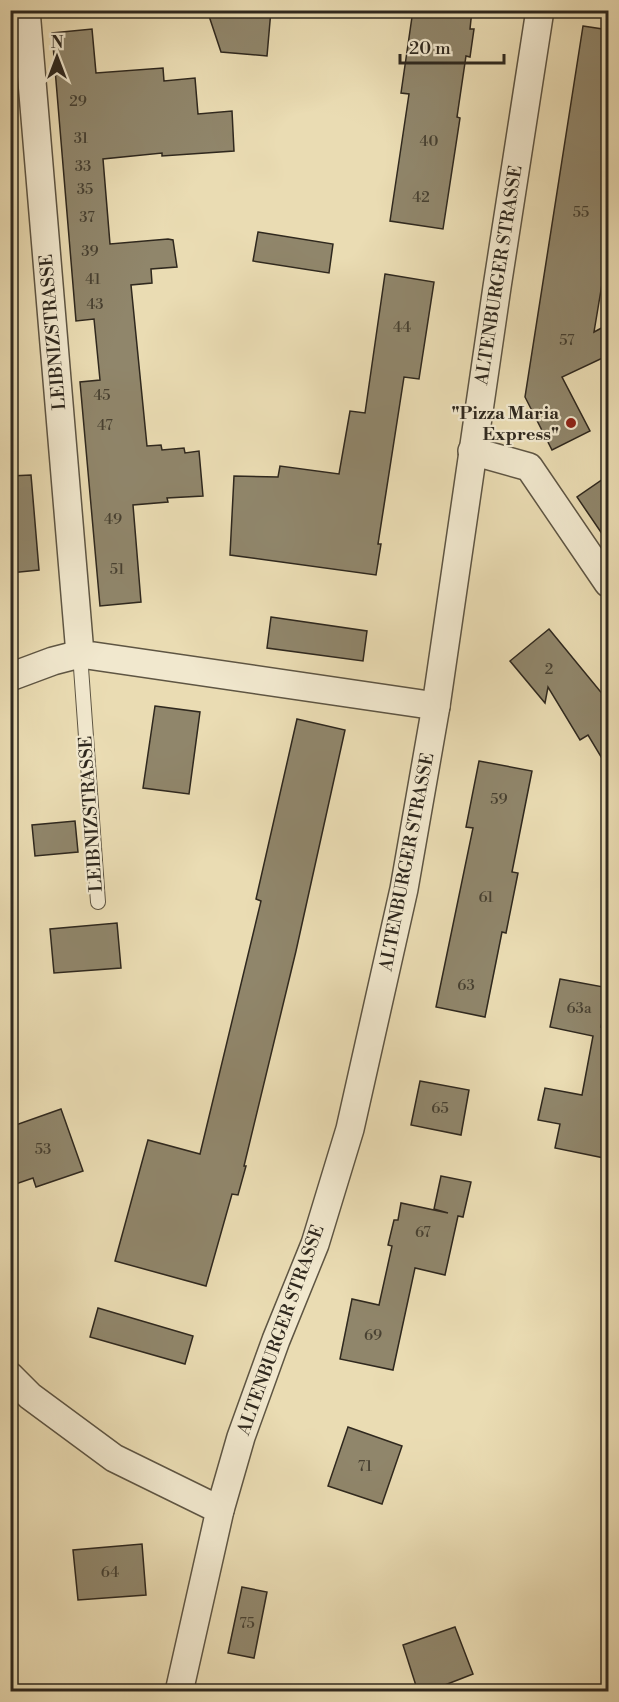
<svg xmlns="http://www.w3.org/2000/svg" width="619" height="1702" font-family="'Libre Bodoni',serif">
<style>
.building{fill:#90866b;stroke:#2f281e;stroke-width:1.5}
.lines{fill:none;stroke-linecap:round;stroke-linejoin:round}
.lane-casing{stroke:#5e5543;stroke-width:16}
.street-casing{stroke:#5e5543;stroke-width:30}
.lane{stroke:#f1e8ce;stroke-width:14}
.street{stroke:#f1e8ce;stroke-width:27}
.poi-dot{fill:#8f2418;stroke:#f1e8ce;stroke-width:2}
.labels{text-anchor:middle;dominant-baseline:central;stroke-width:4.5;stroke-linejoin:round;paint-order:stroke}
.number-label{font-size:15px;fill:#474031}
.street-label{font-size:18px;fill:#2f281e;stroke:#f1e8ce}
.poi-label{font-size:18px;font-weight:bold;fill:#2f281e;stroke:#f1e8ce;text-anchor:end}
</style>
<rect width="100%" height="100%" fill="#eadcb3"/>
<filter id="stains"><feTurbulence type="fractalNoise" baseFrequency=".00333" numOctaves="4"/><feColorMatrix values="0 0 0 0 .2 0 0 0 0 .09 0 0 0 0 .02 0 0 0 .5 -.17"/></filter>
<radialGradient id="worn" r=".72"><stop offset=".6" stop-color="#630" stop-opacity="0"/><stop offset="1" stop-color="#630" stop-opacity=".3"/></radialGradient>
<g class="building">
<polygon points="207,10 271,10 267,56 221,52"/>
<polygon points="413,10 472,10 470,29 474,29 470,57 466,56 457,117 460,118 443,229 390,221 409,94 401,93"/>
<polygon points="583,26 609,30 609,242 594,332 609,324 609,355 562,377 590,431 552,450 525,397"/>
<polygon points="92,29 96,73 163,68 164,81 195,78 198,114 232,111 234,151 162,156 162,153 103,159 110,244 168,239 173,240 177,267 151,269 152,283 131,285 147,446 161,445 162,450 184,448 185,453 199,451 203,496 167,498 168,502 133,505 141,602 100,606 80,382 100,380 94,319 76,321 52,33"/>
<polygon points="258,232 333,244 329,273 253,261"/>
<polygon points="385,274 434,282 419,379 404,377 378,544 381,544 376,575 230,555 234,476 278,477 280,466 339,474 350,411 365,413"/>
<polygon points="31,475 39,570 10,573 10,476"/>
<polygon points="609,475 609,544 577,497"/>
<polygon points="271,617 367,631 363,661 267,648"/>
<polygon points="549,629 609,702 609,770 588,735 580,740 548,687 545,703 510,661"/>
<polygon points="155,706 200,712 189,794 143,788"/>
<polygon points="297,719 345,730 296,951 244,1166 246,1166 238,1195 232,1194 206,1286 115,1261 148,1140 200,1154 261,901 256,899"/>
<polygon points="479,761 532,771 512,872 518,873 506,933 502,932 485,1017 436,1007 473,828 466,827"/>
<polygon points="75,821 78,852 35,856 32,825"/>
<polygon points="117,923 121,968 54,973 50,929"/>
<polygon points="560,979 609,988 601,1027 609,1027 609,1159 555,1148 560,1124 538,1120 545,1088 582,1095 593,1036 550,1027"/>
<polygon points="420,1081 469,1090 461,1135 411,1125"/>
<polygon points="61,1109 83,1171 36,1187 33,1178 10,1186 10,1127"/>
<polygon points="441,1176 471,1182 463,1217 458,1216 445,1275 415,1268 393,1370 340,1359 352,1299 379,1305 392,1246 388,1245 394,1220 398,1220 401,1203 448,1213 434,1209"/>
<polygon points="98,1308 193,1336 185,1364 90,1337"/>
<polygon points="348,1427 402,1446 382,1504 328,1486"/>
<polygon points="142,1544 146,1595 78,1600 73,1550"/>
<polygon points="242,1587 267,1592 254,1658 228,1653"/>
<polygon points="455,1627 473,1674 427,1692 418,1692 403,1645"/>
</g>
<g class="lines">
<g class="lane-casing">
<polyline id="lane" points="80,654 98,902"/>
</g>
<g class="street-casing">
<g id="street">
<polyline points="26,10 80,654 436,706"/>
<polyline points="472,451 529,467 608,583"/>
<polyline points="10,677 53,661 80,654"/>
<polyline points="10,1376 30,1396 114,1458 220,1510"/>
<polyline points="179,1692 220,1510 241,1437 276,1340 315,1244 350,1129 404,889 436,706 497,287 540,10"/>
</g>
</g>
<use href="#lane" class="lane"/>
<use href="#street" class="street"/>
</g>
<circle class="poi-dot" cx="571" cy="423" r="6"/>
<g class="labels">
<g class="number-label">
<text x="78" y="101">29</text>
<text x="81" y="138">31</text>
<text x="429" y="141">40</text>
<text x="83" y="166">33</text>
<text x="85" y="189">35</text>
<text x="421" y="197">42</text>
<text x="581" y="212">55</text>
<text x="87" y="217">37</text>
<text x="90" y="251">39</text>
<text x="93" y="279">41</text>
<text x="95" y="304">43</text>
<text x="402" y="327">44</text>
<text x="567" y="340">57</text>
<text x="102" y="395">45</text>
<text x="105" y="425">47</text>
<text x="113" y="519">49</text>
<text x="117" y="569">51</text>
<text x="549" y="669">2</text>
<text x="499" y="799">59</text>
<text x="486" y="897">61</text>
<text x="466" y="985">63</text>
<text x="579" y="1008">63a</text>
<text x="440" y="1108">65</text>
<text x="43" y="1149">53</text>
<text x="423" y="1232">67</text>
<text x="373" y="1335">69</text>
<text x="365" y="1466">71</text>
<text x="110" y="1572">64</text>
<text x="247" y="1623">75</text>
</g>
<g class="street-label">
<text transform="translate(499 275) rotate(-81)">ALTENBURGER STRASSE</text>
<text transform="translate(53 332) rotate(-95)">LEIBNIZSTRASSE</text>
<text transform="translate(91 814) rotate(-94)">LEIBNIZSTRASSE</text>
<text transform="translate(407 862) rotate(-79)">ALTENBURGER STRASSE</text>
<text transform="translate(281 1330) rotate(-70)">ALTENBURGER STRASSE</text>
</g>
<g class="poi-label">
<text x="559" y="413">"Pizza Maria<tspan x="559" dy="21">Express"</tspan></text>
</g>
</g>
<rect width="619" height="1702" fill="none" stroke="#eadcb3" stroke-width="36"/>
<rect x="12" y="12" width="595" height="1678" fill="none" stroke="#2f281e" stroke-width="3"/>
<rect x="18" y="18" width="583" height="1666" fill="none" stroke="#2f281e" stroke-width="1.5"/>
<g transform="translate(57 57)" stroke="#f1e8ce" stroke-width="4.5" paint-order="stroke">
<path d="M0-4.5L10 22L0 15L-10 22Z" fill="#2f281e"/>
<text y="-9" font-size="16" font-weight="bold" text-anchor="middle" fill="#2f281e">N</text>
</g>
<path d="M400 54v9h104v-9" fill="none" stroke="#2f281e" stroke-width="3"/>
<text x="409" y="54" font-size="18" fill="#2f281e" stroke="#f1e8ce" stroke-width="4.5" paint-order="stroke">20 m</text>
<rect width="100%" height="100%" filter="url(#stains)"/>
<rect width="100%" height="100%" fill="url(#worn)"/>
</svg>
